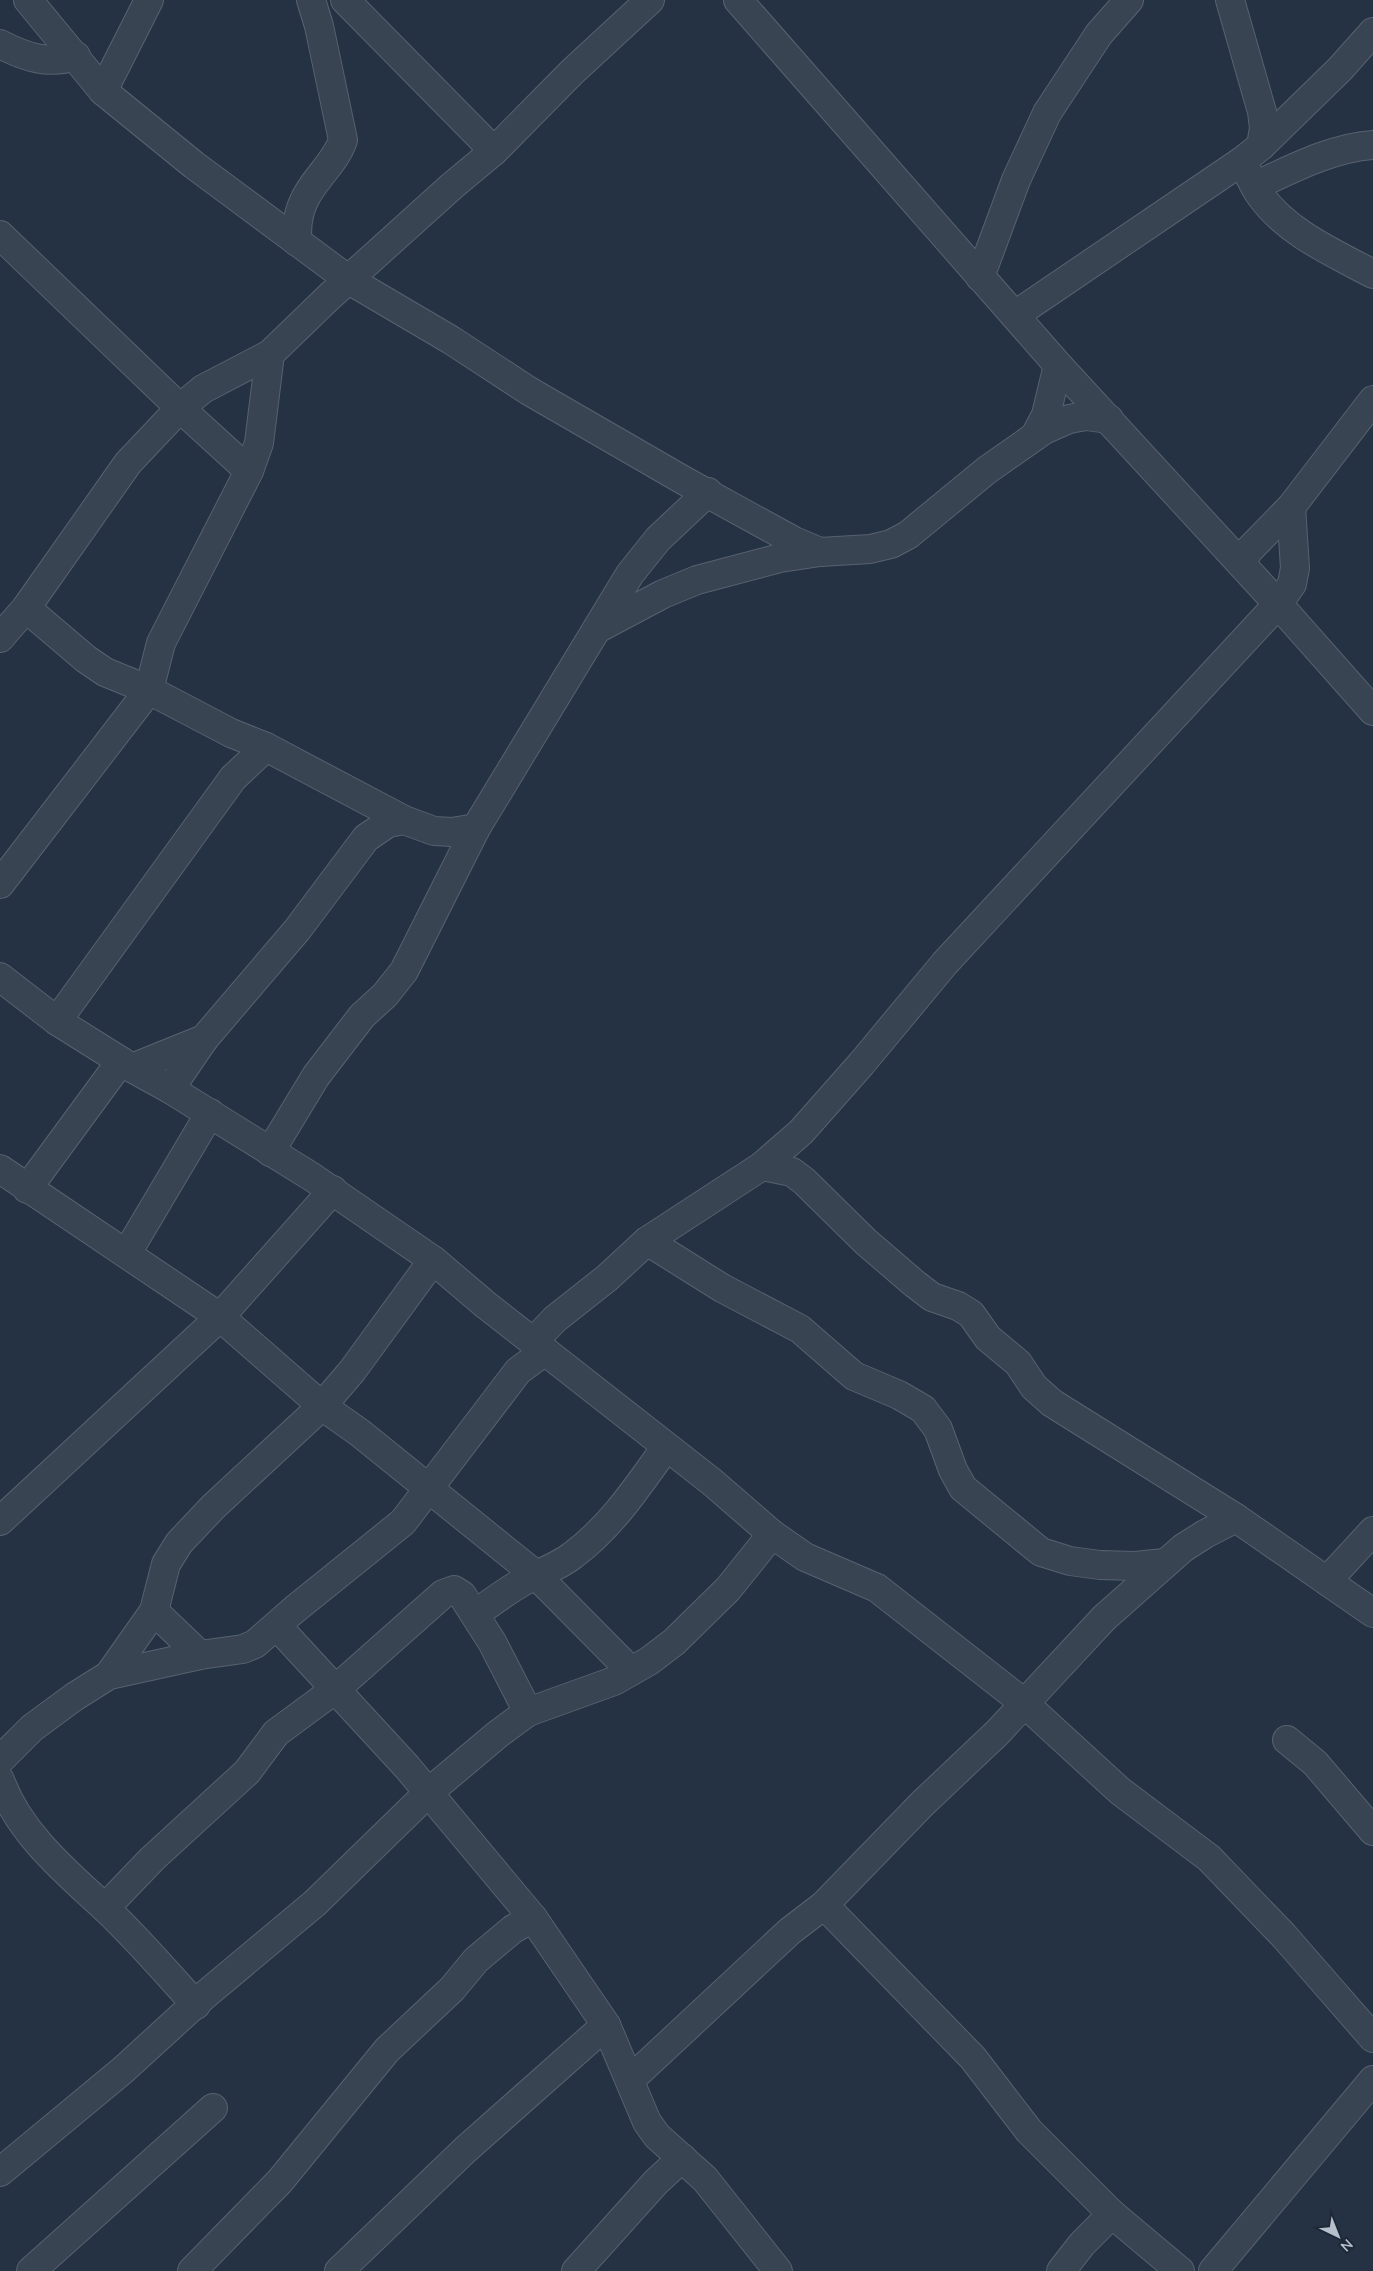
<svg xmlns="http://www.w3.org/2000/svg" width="1373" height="2271" font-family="'Nunito Sans',sans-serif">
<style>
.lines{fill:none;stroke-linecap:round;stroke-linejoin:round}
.minor-casing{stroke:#576270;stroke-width:30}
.minor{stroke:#394453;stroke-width:28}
</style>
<rect width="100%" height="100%" fill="#253243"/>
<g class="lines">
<g class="minor-casing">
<g id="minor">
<polyline points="28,0 103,91 194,165 349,280 451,340 529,391 683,480 794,541 820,552"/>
<polyline points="345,0 494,151"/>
<polyline points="738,0 1058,365 1278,604 1373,711"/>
<path d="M0,44c25,13 48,21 76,12"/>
<polyline points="103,91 149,0"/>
<polyline points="1261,146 1340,69 1373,32"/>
<path d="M1242,161c6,12 11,24 18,34 27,38 74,58 113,79"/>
<path d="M1255,186c37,-17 76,-38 118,-41"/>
<polyline points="0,235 180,408 249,471"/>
<path d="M297,242c0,-13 0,-26 6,-39 9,-23 32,-39 40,-63l-24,-114 -8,-26"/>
<polyline points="980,277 1016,180 1047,113 1099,34 1129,0"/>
<polyline points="1015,315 1242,161 1261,146 1264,128 1262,112 1230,0"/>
<polyline points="1035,436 1046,415 1058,365"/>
<polyline points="1241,563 1249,550 1291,507 1373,400"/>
<polyline points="26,608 86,659 105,672 149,690 231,733 266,747 404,820 434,831 452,832 476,828"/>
<polyline points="597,629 663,594 697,580 780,558 820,552 870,549 891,544 908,535 987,470 1044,430 1069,419 1086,416 1109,419"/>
<polyline points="0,638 26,608 128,463 180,408 203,389 270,354 330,296 452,186 494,151 572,72 650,0"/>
<polyline points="0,884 149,690 161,643 249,471 259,443 270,354"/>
<polyline points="0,977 57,1021 132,1068 170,1089 312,1177 433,1260 486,1305 712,1482 772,1534 805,1557 877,1588 1024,1703 1120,1791 1209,1858 1284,1936 1373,2038"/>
<polyline points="57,1021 233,778 266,747"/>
<polyline points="132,1068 204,1039"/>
<polyline points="170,1089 204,1039 297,930 366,838 388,823 404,820"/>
<polyline points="270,1152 316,1076 362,1016 385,995 404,971 476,828 630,574 658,539 708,492"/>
<polyline points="762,1166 792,1172 804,1181 866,1242 915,1284 932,1297 958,1306 971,1314 988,1338 1018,1363 1034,1387 1052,1403 1236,1518"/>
<polyline points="0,1169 220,1317 322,1406 360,1433 536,1575 631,1671"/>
<polyline points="27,1189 121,1061"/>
<polyline points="647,1241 722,1288 800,1329 854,1376 899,1395 923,1409 938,1429 953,1470 963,1488 1041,1552 1070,1561 1100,1565 1135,1566 1165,1563"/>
<polyline points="127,1253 210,1113"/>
<polyline points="533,1342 555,1319 607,1278 647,1241 762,1166 801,1132 862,1063 945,963 1278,604 1292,584 1295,568 1291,507"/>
<polyline points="0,1521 220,1317 333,1190"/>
<polyline points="1327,1581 1373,1531"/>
<polyline points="154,1611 200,1655"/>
<path d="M475,1614c14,-10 29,-21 44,-30 18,-11 38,-16 54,-29 39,-29 65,-69 93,-108"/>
<polyline points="277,1626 407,1767 533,1918 606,2025 647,2122 657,2136 705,2179 778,2271"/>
<polyline points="109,1675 154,1611 166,1564 179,1543 213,1507 322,1406 352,1371 433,1260"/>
<polyline points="1287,1740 1315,1763 1373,1831"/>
<polyline points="0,1760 32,1728 74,1697 109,1675 200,1655 243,1649 255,1644 295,1609 403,1522 518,1371 545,1351"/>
<path d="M0,1780c19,53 65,91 105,128 32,30 61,64 91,97"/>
<polyline points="824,1905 973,2058 1029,2131 1112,2214 1180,2271"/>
<polyline points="105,1908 152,1859 247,1772 276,1733 337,1688 443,1594 454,1590 462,1595 492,1642 528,1712"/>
<polyline points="630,2080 790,1931 824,1905 923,1803 997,1733 1104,1618 1183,1548 1205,1534 1236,1518 1373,1613"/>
<polyline points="0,2172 123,2070 205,1995 315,1903 429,1792 498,1734 528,1712 614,1681 649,1661 674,1642 728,1589 772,1534"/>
<polyline points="31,2271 213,2108"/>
<polyline points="192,2271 280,2181 387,2050 452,1989 476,1960 513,1929 533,1918"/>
<polyline points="339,2271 465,2150 606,2025"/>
<polyline points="576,2271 656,2182 682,2158"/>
<polyline points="1061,2271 1082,2244 1112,2214"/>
<polyline points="1213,2271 1373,2080"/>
</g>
</g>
<use href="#minor" class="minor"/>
</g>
<g transform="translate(1338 2236) rotate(137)" stroke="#1e2938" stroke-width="4" paint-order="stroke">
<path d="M0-4L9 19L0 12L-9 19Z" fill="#b6bfcc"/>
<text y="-8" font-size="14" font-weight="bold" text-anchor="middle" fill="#b6bfcc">N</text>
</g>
</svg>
